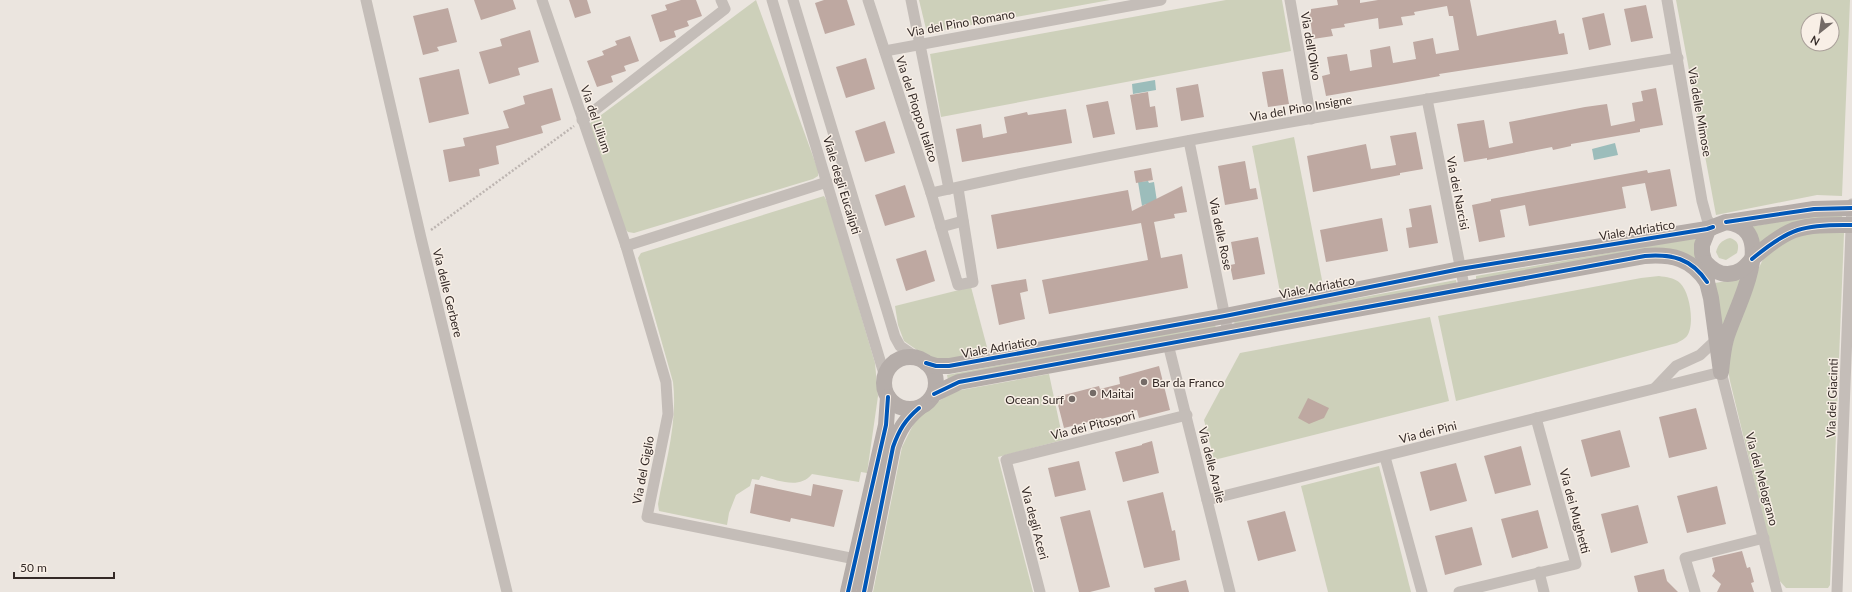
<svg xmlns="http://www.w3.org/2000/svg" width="1852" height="592" font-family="Lato,sans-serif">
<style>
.green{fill:#cdd0ba;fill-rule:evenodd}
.water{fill:#9cbdbb}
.building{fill:#bea8a1}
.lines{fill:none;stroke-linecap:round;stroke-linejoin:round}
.path{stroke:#bdb5b1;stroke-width:2.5;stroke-dasharray:2 2;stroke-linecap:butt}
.street{stroke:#c4bdb8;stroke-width:11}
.secondary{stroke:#b5ada9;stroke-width:16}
.cycleway-casing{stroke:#f8efe6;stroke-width:6}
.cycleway{stroke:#0057b8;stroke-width:4}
.poi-dot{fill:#746b67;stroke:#f8efe6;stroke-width:1.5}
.labels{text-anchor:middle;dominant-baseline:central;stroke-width:3;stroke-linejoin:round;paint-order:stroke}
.street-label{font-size:12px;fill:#342a27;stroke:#f8efe6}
.poi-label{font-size:12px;fill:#342a27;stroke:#f8efe6;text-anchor:start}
</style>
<rect width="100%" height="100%" fill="#ebe5df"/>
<g class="green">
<polygon points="756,0 818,170 818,176 813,179 634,233 628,232 625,229 589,124"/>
<polygon points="919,0 1110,0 927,33"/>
<polygon points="1226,0 1282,0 1291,51 941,117 930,54"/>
<path d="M1676,0h174l-8,196 -25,-1 -101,20zM1808,20h24v24h-24z"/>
<polygon points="1294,137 1323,285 1281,297 1252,146"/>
<path d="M824,196l4,7 47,160 3,33 -11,77 -6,-1 -2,10 -47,-8c-13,16 -34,6 -51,2l-2,4 -7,-1 -2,7 -14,9 -7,18 -2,12 -68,-14 -1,-7c7,-40 20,-81 15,-122l-35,-124 3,-5z"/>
<polygon points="1822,214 1842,215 1842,217 1782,228 1767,237 1758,245 1749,227"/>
<polygon points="1843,230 1844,233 1830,585 1828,588 1786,588 1778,579 1730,381 1728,370 1730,349 1757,272 1764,257 1797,234"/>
<polygon points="1694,238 1696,238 1698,256 1695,259 1689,257 1476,281 1476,276"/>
<path d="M1730,238c9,3 9,8 7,15l-11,7 -7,-2 -3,-6c2,-8 6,-12 14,-14z"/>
<path d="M1659,276c7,1 16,2 21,7 10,9 15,42 7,53 -2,3 -7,5 -10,7l-221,58 -18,-85 203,-38z"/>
<polygon points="1739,279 1740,282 1722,331 1715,283"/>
<polygon points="1456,280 1457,286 1235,326 1234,321"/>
<polygon points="971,287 988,351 939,361 927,357 904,341 898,325 895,306"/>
<polygon points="1430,317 1449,401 1214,460 1204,420 1240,353"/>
<polygon points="1215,324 1216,329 948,380 947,375"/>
<polygon points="1049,374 1063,440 998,457 1033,592 873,592 902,447 913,425 925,409 956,391"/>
<polygon points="1379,466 1411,592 1328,592 1301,486"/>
</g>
<g class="water">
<polygon points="1155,80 1156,90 1133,94 1132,84"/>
<polygon points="1615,143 1618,155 1594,160 1592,149"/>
<polygon points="1148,181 1149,183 1154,182 1158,208 1146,204 1142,206 1138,182"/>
</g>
<g class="building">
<polygon points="474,0 513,0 516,9 481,20"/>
<polygon points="569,0 587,0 591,13 575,18"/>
<polygon points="681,0 696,0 702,16 687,21 689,26 674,31 676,37 660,42 651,15 667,10 665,5"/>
<polygon points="824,0 847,0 855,25 825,34 815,3"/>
<polygon points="1337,0 1360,0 1360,3 1378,0 1470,0 1477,36 1556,20 1559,34 1564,33 1568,54 1439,74 1440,76 1396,84 1326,96 1322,76 1330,74 1327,57 1347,54 1350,71 1372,67 1370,50 1390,46 1393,63 1416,59 1413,42 1433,38 1436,54 1459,50 1453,16 1449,16 1447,6 1414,12 1415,15 1401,17 1403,25 1379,29 1378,18 1344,24 1345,27 1331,29 1333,36 1313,39 1309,12 1311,12 1311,9 1338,5"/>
<polygon points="1646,5 1653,38 1631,42 1624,9"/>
<polygon points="448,8 457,42 437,47 439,51 423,55 413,16"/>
<polygon points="1604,13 1611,45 1589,50 1582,18"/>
<polygon points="530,30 539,62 518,68 520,75 489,84 479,52 502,46 500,39"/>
<polygon points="630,36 639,61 624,66 626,71 611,76 613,82 597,87 587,61 604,55 602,51 617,45 615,41"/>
<polygon points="866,58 875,89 846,98 836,67"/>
<polygon points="459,69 469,114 429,123 419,78"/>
<polygon points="1283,69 1289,104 1268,107 1262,72"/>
<polygon points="1198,84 1204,117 1181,121 1176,88"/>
<polygon points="552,88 561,120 541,126 543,133 496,146 499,164 479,169 480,176 449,182 443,150 465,146 463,138 509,128 503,111 525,104 523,96"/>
<polygon points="1656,88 1663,125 1640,129 1640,132 1571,144 1571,146 1553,150 1552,147 1487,160 1487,158 1464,162 1457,124 1484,120 1489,148 1513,143 1509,122 1585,107 1607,104 1611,126 1635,121 1632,103 1643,101 1641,91"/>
<polygon points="1148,92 1150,107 1155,106 1158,127 1136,130 1130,95"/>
<polygon points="1108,101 1115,134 1093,138 1086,105"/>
<polygon points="1066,109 1072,143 962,162 956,129 981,124 983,138 1007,133 1004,117 1027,112 1028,115"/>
<polygon points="885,121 895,153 865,162 855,131"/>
<polygon points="1416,132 1423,169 1400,173 1400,175 1313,192 1307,156 1366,144 1371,169 1396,165 1390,136"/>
<polygon points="1245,161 1250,189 1256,188 1258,199 1225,205 1218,166"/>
<polygon points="1151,168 1153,180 1136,183 1134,171"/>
<polygon points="1670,169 1677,206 1651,211 1645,183 1622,187 1626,208 1529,226 1525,205 1500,210 1505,237 1479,242 1472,205 1491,201 1491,199 1647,170 1648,173"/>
<polygon points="905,185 915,217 885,226 875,195"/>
<polygon points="1182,186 1187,212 1174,214 1175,218 1154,222 1161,258 1182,254 1188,288 1049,314 1042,280 1148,260 1141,223 997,249 991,215 1128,190 1132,211"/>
<polygon points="1431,205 1438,243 1409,248 1406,228 1412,227 1409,209"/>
<polygon points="1382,218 1388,251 1326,262 1320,230"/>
<polygon points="1258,237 1265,274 1233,280 1230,265 1235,264 1231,242"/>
<polygon points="926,250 935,281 906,291 896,259"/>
<polygon points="1026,279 1028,291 1020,293 1025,319 999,325 991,285"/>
<polygon points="1159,366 1170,410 1139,418 1137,410 1064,428 1056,397 1099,386 1100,389 1120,384 1119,377"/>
<polygon points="1308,398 1329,408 1324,418 1309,424 1298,418"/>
<polygon points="1696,408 1707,449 1669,458 1659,417"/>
<polygon points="1620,430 1630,467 1591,477 1581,440"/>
<polygon points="1152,441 1159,473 1123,482 1115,452 1142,445 1142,444"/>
<polygon points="1521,446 1531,485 1495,494 1484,456"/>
<polygon points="1079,461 1086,490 1055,497 1048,468"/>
<polygon points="1456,463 1467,501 1430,511 1420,472"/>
<polygon points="755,484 811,496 813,484 843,490 834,527 791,518 790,522 750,513"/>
<polygon points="1717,486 1726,524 1687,533 1677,496"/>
<polygon points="1163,492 1172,531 1175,530 1180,560 1144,568 1127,501"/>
<polygon points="1638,505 1648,543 1611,553 1601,514"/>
<polygon points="1090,510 1110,587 1090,592 1079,592 1060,517"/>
<polygon points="1538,510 1548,548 1512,558 1501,519"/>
<polygon points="1285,511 1296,551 1258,561 1247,521"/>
<polygon points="1472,527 1482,565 1445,575 1435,536"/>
<polygon points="1742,551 1747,568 1750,567 1754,582 1751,583 1754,592 1717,592 1721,584 1712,576 1715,571 1712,558"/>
<polygon points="1664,569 1667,581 1678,592 1638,592 1634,576"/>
<polygon points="1186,580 1189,592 1155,592 1154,588"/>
</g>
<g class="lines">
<polyline class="path" points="431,230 574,126"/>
<g class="street">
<polyline points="366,0 421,238 507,592"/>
<polyline points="542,0 626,246 666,382 668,414 647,517 855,559"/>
<polyline points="772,0 885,377"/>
<polyline points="793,0 895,337 900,346 919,359"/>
<polyline points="868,0 931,193 958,285 973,282 958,188"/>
<polyline points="911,0 949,189"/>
<polyline points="1290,0 1311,119"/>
<polyline points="1667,0 1702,201 1707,219 1713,227"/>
<polyline points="885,51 1161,0"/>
<polyline points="1427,99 1465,291"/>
<polyline points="582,120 725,9 721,0"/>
<polyline points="1189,141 1228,332"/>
<path d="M931,193c247,-56 497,-94 747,-135"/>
<polyline points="941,227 963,221"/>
<polyline points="626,246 827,182"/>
<polyline points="1168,344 1230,592"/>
<polyline points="1655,388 1676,366 1700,355 1716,340"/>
<polyline points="1385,457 1422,592"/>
<polyline points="1207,500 1721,372 1777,592"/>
<polyline points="1539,572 1544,592"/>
<polyline points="1040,592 1006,460 1187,415"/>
<polyline points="1459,592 1576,564 1536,418"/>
<polyline points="1695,592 1685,558 1764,538"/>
<polyline points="1837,592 1852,204"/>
</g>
<g class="secondary">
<path d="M1726,222c56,6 8,88 0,117 -3,11 -4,23 -5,33l-10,-74 -4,-16 -1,-15 -4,-14v-8l6,-15 5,-3z"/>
<polyline points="1729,222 1814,209 1852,208"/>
<path d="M1706,263c9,10 22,15 35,7 5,-3 9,-9 13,-13 12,-10 25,-21 40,-27 19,-6 39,-5 58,-5"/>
<circle cx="910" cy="383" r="26"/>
<polyline points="926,363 936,366 949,366 1225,316 1460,269 1707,229 1713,227"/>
<path d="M934,394l25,-12c229,-42 458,-82 686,-126 27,-2 46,2 62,26"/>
<polyline points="848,592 886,425 888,397"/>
<path d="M864,592l29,-145c6,-17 12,-27 26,-39"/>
</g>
<g class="cycleway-casing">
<g id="cycleway">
<polyline points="1726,222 1814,209 1852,208"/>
<path d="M1752,259c37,-31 52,-35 100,-34"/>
<polyline points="926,363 936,366 949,366 1225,316 1460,269 1707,229 1713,227"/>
<path d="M934,394l25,-12c229,-42 458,-82 686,-126 27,-2 46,2 62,26"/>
<polyline points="848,592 886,425 888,397"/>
<path d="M864,592l29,-145c6,-17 12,-27 26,-39"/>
</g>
</g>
<use href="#cycleway" class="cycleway"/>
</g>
<g class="poi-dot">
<circle cx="1144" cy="382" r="4"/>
<circle cx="1093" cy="393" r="4"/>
<circle cx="1072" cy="399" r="4"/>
</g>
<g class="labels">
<g class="street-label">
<text transform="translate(961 23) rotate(-10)">Via del Pino Romano</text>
<text transform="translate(1311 46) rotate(80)">Via dell'Olivo</text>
<text transform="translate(1301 108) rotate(-10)">Via del Pino Insigne</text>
<text transform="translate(917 109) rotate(72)">Via del Pioppo Italico</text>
<text transform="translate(1700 112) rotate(80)">Via delle Mimose</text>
<text transform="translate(596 119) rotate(71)">Via del Lilium</text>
<text transform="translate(842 185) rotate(73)">Viale degli Eucalipti</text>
<text transform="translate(1458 193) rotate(79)">Via dei Narcisi</text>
<text transform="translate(1637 230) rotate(-9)">Viale Adriatico</text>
<text transform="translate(1221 234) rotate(78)">Via delle Rose</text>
<text transform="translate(1317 287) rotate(-11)">Viale Adriatico</text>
<text transform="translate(448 293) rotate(76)">Via delle Gerbere</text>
<text transform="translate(999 347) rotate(-10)">Viale Adriatico</text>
<text transform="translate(1832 398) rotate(-88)">Via dei Giacinti</text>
<text transform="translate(1093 425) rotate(-14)">Via dei Pitospori</text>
<text transform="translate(1428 432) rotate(-14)">Via dei Pini</text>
<text transform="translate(1212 465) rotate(76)">Via delle Aralie</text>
<text transform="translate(643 470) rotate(-79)">Via del Giglio</text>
<text transform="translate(1762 479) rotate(75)">Via del Melograno</text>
<text transform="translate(1575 511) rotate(75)">Via dei Mughetti</text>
<text transform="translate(1035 523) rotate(75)">Via degli Aceri</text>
</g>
<g class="poi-label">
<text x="1152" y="382">Bar da Franco</text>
<text x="1101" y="393">Maitai</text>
<text x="1064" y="399" text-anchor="end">Ocean Surf</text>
</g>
</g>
<g transform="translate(1820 32) rotate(210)"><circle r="19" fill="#f8efe6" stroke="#aaa09a"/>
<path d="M0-3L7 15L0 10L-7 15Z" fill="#746b67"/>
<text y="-6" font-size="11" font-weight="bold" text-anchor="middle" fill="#342a27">N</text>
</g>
<path d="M14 572v6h100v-6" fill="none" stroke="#342a27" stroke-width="2"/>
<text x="20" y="572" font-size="12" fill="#342a27" stroke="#f8efe6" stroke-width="3" paint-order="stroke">50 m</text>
</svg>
